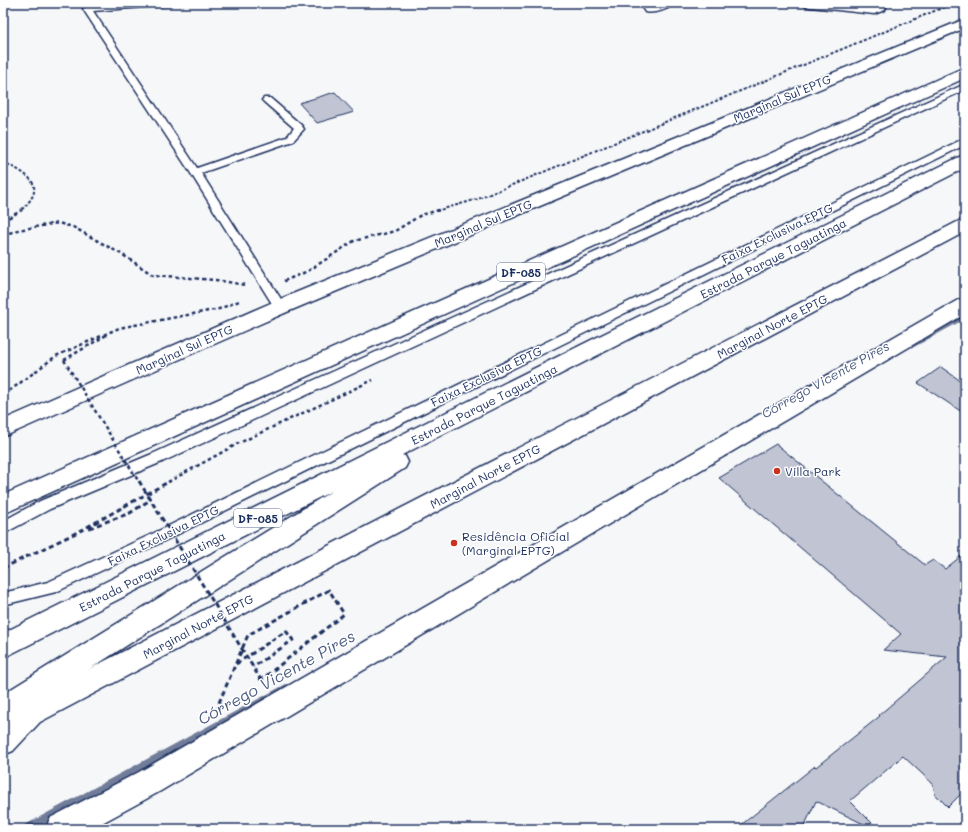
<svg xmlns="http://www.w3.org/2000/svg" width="968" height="832" font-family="Mali,sans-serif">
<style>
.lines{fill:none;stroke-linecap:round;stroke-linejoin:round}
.stream{fill:#707c99;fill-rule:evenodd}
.building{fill:#c0c4d3;stroke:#1b2f5e}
.lane-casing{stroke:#1b2f5e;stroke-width:3}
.street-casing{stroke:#1b2f5e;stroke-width:3}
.primary-casing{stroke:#1b2f5e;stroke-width:3}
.highway-casing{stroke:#1b2f5e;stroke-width:3}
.path-far2{stroke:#1b2f5e;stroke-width:2;stroke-dasharray:3 2;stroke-linecap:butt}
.path-far1{stroke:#1b2f5e;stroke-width:2.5;stroke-dasharray:3.5 3;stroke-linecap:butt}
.path{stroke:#1b2f5e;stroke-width:3;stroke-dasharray:5 3.5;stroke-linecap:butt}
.lane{fill:#fff;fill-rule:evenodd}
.street{fill:#fff;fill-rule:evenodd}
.primary{fill:#fff;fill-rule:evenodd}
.highway{fill:#fff;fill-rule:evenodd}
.path-bridge-far1{stroke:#1b2f5e;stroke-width:2.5;stroke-dasharray:3.5 3;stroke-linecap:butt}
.path-bridge{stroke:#1b2f5e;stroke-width:3;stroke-dasharray:5 3.5;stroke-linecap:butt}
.poi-dot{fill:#c8321e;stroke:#fff;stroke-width:1.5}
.labels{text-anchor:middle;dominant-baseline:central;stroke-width:3;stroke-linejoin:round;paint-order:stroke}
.shield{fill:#fff;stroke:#5f6d8e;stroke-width:1}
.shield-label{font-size:11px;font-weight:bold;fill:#1b2f5e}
.street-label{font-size:12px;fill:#1b2f5e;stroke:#fff}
.poi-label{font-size:12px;fill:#1b2f5e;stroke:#fff;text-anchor:start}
.water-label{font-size:13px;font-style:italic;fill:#4d5c81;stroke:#fff}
.near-water-label{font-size:16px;font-style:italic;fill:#4d5c81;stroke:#fff}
</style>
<rect width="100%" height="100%" fill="#f6f7f9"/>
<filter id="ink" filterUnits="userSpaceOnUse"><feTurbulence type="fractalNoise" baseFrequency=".025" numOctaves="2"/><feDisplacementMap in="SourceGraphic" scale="8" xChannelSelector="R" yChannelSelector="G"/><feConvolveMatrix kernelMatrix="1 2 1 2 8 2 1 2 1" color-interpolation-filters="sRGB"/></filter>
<g filter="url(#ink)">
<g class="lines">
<g class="stream">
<polygon points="963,314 965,314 965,319 914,347 910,347 909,345 910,343"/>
<polygon points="286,684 289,685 290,688 289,691 36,829 21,829 23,826"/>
</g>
</g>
<g class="building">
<polygon points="335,92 354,112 317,123 299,103"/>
<polygon points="941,367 965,384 965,414 918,383"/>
<polygon points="776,444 925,565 933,560 945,569 965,553 965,790 948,807 935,794 933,784 903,756 850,801 875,826 874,829 816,801 803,829 736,829 815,766 816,767 880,716 879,715 947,657 883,650 901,634 719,478"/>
</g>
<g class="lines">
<g class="lane-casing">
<g id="lane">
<polygon points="136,3 175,3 171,5 93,11 197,168 287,137 294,128 264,102 262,100 264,98 270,98 301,125 304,129 293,141 201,173 286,307 284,310 276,310 190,172 83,9 87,6"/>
<polygon points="965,84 965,90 162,462 50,509 3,534 3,521 40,501 152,454"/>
<polygon points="965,138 965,145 158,544 56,592 3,605 3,593 48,582 148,536"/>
</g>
</g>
<g class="street-casing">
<g id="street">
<path d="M654,3h20c-5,7 -21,11 -29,9l-2,-3 2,-3z"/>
<polygon points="803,3 849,3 872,6 873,3 887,3 885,10 874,14 810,7 805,6"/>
<polygon points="965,298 965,314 582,540 159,792 91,829 46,829 50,818 139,772 958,300"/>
</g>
</g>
<g class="primary-casing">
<g id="primary">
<polygon points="965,19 965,28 287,312 3,437 3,420 273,302"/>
<polygon points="965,219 965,232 40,722 13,751 3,755 3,709 27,701 959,221"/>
</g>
</g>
<g class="highway-casing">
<g id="highway">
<polygon points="965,67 965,78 3,514 3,495"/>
<polygon points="965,156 965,168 402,455 405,456 408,462 405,468 13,718 3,722 3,694 332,491 3,658 3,633 959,157"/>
</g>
</g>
<g class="path-far2">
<path d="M3,162c24,12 47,23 17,49"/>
<polyline points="436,211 478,199 954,3"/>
</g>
<g class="path-far1">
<polyline points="3,221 22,210"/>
<polyline points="3,235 18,230 58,223 73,227 123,255 153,275 216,280 245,285"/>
<polyline points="284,281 308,271 354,241 395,231 421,215 439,210"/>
<polyline points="64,360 108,334"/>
<polyline points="3,393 12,389 56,356 119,328 219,309 239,301"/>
<polyline points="168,482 239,443 373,380"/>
</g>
<g class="path">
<polyline points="89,528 130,513 150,500"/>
<polyline points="3,568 80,531 170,481"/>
<polyline points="236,664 286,631 293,640 253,667"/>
<polyline points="219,711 218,705 248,635 329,590 344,614 261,680"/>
</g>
<use href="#lane" class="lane"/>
<use href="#street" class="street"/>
<use href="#primary" class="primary"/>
<use href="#highway" class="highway"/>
<polyline class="path-bridge-far1" points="64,360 139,482"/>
<polyline class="path-bridge" points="139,481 261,680"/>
</g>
</g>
<g class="poi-dot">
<circle cx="777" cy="471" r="4"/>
<circle cx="454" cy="543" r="4"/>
</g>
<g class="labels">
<g class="shield">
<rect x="497" y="263" width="48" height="18" rx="3"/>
<rect x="234" y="509" width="48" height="18" rx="3"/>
</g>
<g class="shield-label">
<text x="521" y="272">DF-085</text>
<text x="258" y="518">DF-085</text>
</g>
<g class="street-label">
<text transform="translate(782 98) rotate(-23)">Marginal Sul EPTG</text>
<text transform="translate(483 223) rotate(-23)">Marginal Sul EPTG</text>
<text transform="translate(777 233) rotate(-26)">Faixa Exclusiva EPTG</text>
<text transform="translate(773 258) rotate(-27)">Estrada Parque Taguatinga</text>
<text transform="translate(772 326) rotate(-28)">Marginal Norte EPTG</text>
<text transform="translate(184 349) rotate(-24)">Marginal Sul EPTG</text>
<text transform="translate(486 376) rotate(-26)">Faixa Exclusiva EPTG</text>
<text transform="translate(484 404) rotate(-27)">Estrada Parque Taguatinga</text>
<text transform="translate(485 476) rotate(-28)">Marginal Norte EPTG</text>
<text transform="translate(163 535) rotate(-26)">Faixa Exclusiva EPTG</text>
<text transform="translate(152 571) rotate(-27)">Estrada Parque Taguatinga</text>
<text transform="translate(198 626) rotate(-28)">Marginal Norte EPTG</text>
</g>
<g class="poi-label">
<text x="785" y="471">Villa Park</text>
<text x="462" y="536">Residência Oficial<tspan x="462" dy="14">(Marginal EPTG)</tspan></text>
</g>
<g class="water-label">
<text transform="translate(825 379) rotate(-29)">Córrego Vicente Pires</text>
</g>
<g class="near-water-label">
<text transform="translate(276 677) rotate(-29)">Córrego Vicente Pires</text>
</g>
</g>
<rect width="968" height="832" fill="none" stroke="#fff" stroke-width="16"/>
<rect x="8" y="8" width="952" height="816" fill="none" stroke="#1b2f5e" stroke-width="1.5" filter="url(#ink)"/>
</svg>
